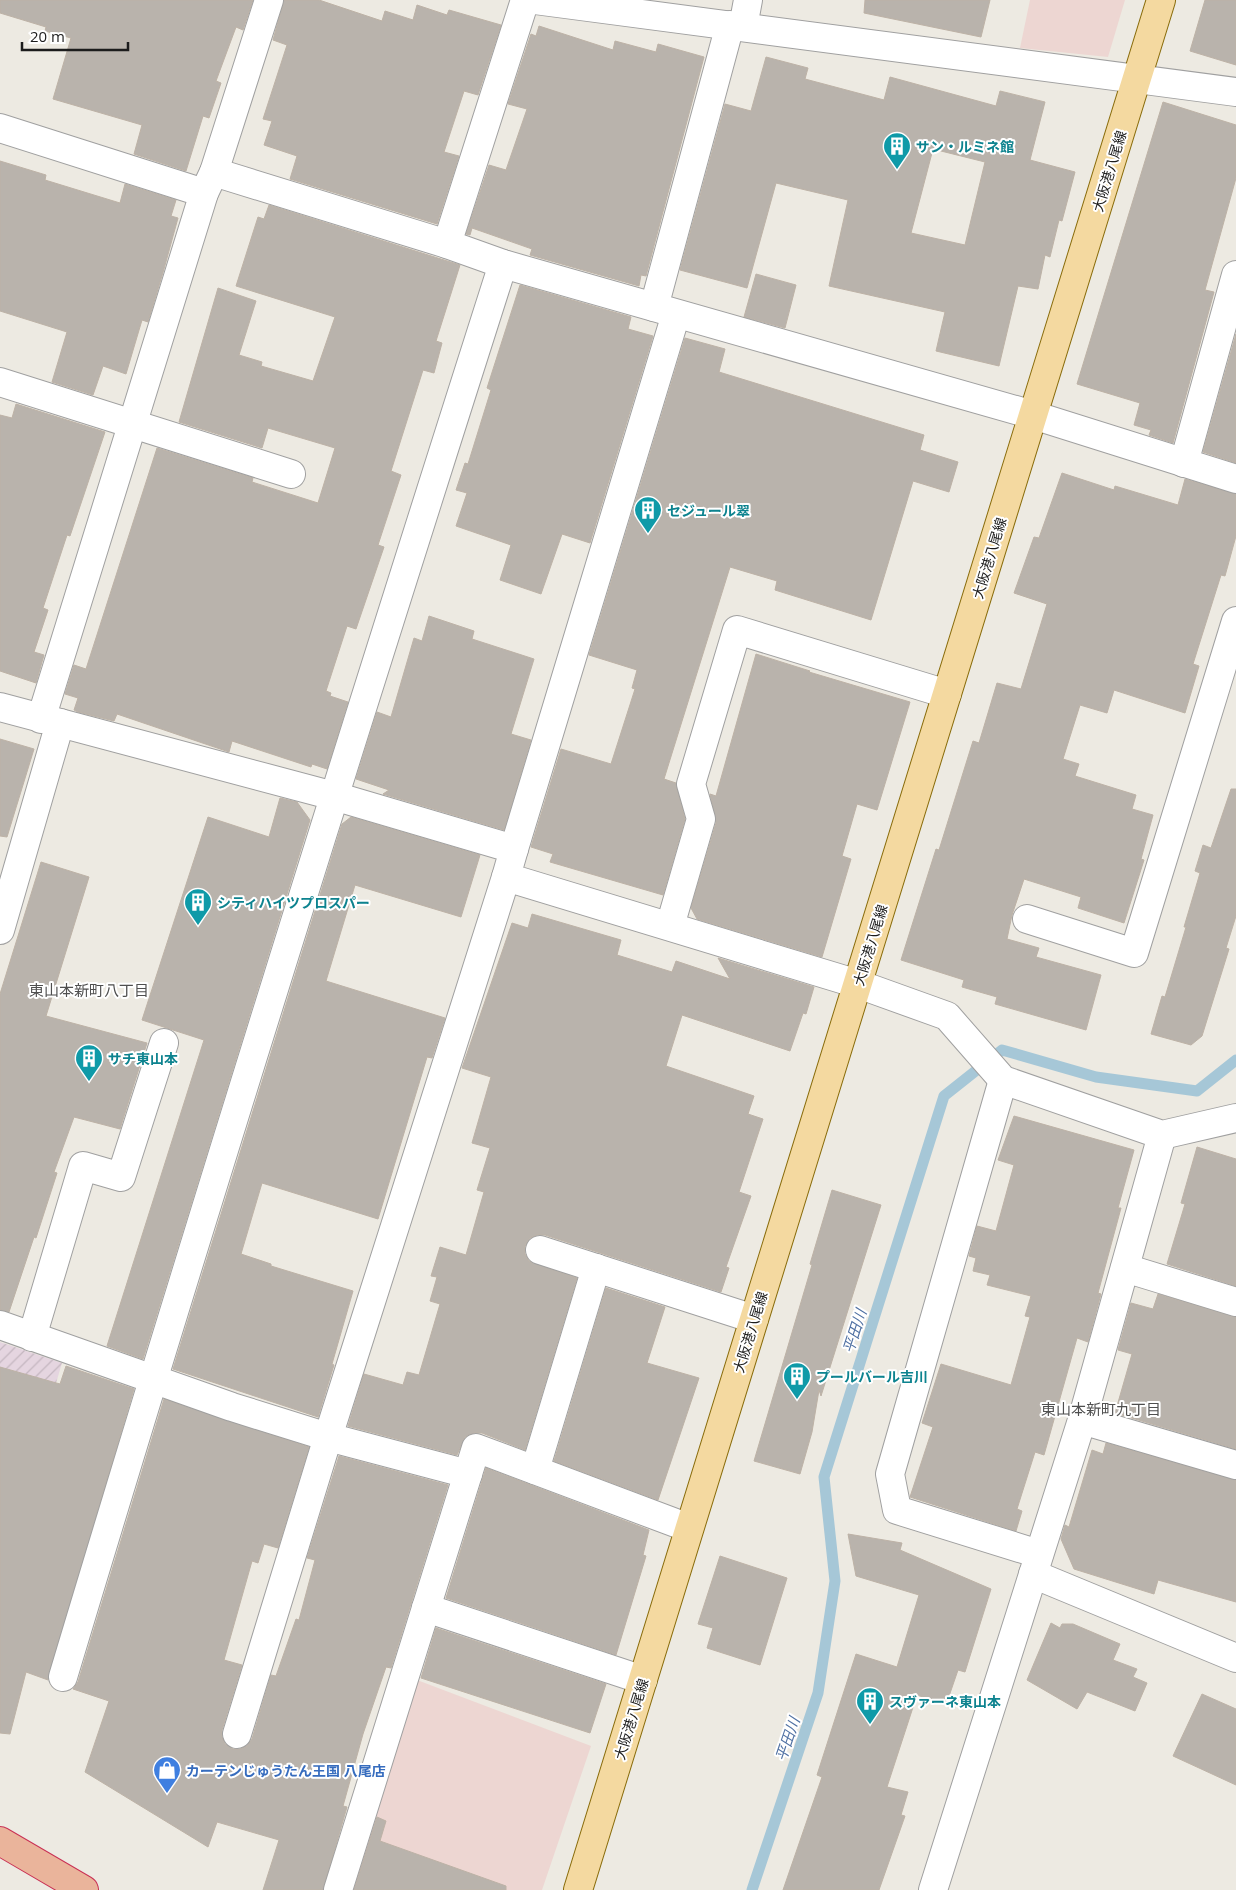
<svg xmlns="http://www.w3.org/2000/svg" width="1236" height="1890" font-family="'Open Sans','Noto Sans JP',sans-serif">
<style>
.commercial{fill:#edd6d2}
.industrial{fill:url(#industrial-furrows)}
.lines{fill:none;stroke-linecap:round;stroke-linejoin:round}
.stream{stroke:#a6c7d7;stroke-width:11}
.building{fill:#b9b3ac;stroke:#bdb2a6;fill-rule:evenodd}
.minor-casing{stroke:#a0a0a0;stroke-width:30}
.primary-casing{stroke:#896c0b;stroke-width:30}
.trunk-casing{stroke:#c93155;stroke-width:30}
.minor{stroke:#fff;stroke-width:28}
.primary{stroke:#f4d9a0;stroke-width:28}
.trunk{stroke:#eab49b;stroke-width:28}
.labels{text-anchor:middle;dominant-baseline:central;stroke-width:4;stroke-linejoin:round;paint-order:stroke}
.culture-label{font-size:14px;font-weight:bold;fill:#0d838f;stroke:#fff;text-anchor:start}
.street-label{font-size:14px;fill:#1c1c1c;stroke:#fff}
.shop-label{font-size:14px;font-weight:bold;fill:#366cbe;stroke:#fff;text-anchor:start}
.neighbourhood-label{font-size:15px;fill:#4f4f4f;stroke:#fff}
.water-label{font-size:15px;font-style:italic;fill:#5071a3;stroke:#fff}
</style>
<defs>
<pattern id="industrial-furrows" width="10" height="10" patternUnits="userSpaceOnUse" patternTransform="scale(1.25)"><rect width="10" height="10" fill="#e5d5e0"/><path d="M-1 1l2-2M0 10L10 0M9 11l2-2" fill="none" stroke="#c4b6c0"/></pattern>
</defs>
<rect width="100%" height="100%" fill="#edeae2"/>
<g class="commercial">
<polygon points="1030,0 1125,0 1108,57 1020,48"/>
<polygon points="417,1680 591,1746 542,1890 352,1890"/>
</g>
<polygon class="industrial" points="0,1342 62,1363 0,1571"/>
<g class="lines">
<polyline class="stream" points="752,1890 818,1693 835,1581 824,1477 944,1096 1002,1050 1096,1077 1197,1091 1236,1060"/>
</g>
<g class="building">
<polygon points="0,0 253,0 243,30 236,27 216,81 221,83 209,118 203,116 186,171 134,154 142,125 53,99 71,38 45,31 46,27 0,13"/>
<polygon points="284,0 319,0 382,21 385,11 413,20 417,5 447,15 449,10 501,25 478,95 464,91 444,152 459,156 437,224 290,179 297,156 264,145 272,121 263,119 287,45 273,40"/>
<polygon points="865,0 990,0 981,37 864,13"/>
<polygon points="1205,0 1236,0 1236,65 1190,51"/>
<polygon points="539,26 613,50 615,41 656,52 658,44 704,57 646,276 641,275 639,286 530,255 532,249 472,228 470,235 466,234 489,165 506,170 527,109 508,104 531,34 536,36"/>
<path d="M766,57l42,11 -3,11 79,21 6,-23 106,29 4,-15 45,11 -15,58 45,12 -13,49 -3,-1 -9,37 -5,-2 -7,34 -20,-3 -19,80 -63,-15 9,-39 -116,-26 19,-86 -72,-17 -29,105 -67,-18 45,-166 26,7zM933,149l52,13 -20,83 -54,-12z"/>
<polygon points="1163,102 1236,125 1236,178 1205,290 1214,292 1173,443 1149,435 1151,430 1134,425 1140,403 1077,384"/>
<polygon points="0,161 46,175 45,180 120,203 125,184 176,200 171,216 178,218 164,269 148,322 142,320 126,374 103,366 93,395 52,382 67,332 0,311"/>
<polygon points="269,205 460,265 436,341 442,343 434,373 423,370 391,471 401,475 378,545 384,547 356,629 347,626 326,691 331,693 330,696 348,702 327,769 312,764 311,767 232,741 229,752 117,714 114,721 78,712 74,710 78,698 65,694 74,665 86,669 157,448 253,478 252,482 318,503 335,448 268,428 262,448 179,422 218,288 256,301 239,355 262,362 261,366 313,381 335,317 236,286 258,217 264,219"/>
<polygon points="756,274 796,285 785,328 744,317"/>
<polygon points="520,285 631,317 628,329 653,336 590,543 562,534 541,594 500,580 511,545 456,526 467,493 456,490 465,463 468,464 491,390 487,388"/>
<polygon points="1236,334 1236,463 1203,452"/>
<polygon points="685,338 725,349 719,372 924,435 920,450 958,462 949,492 913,481 871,620 775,590 777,581 730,567 664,779 676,783 685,819 663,895 550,862 553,854 531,847 561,749 611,764 635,689 632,688 637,670 589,655"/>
<polygon points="16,404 105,432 70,536 67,535 43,608 48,610 34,652 44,655 36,683 0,671 0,415 12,418"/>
<polygon points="1062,473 1114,490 1115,486 1178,505 1185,479 1236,494 1236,536 1225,576 1221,575 1193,664 1199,666 1185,713 1114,690 1107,713 1080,705 1063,759 1079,764 1075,776 1136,795 1132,809 1153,815 1141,859 1144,860 1124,923 1078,908 1081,897 1024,879 1012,915 1007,939 1039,948 1036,957 1101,975 1086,1030 995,1004 997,997 962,987 964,980 901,960 936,849 939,850 973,741 979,743 997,683 1021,689 1047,604 1014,593 1034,537 1039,538"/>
<polygon points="429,616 474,631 472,639 534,659 511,734 531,740 504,830 383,794 389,790 356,779 377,712 391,717 414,638 422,641"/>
<polygon points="756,654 810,671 809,672 910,702 877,810 857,804 842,856 851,859 822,957 697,919 691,908 716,823 710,794 716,796"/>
<polygon points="0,739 34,749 7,837 0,836"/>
<polygon points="1231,789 1236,789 1236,916 1226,948 1229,949 1202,1036 1191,1045 1151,1034 1162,996 1165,997 1186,927 1184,927 1200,873 1195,871 1203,845 1211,848"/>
<polygon points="280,798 297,802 310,820 143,1359 107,1346 204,1040 142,1020 208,817 269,837"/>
<polygon points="351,817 480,855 461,917 355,885 326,981 445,1018 432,1058 427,1057 378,1219 262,1183 241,1254 271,1264 271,1266 353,1291 332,1364 334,1365 318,1417 173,1369 342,824"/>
<polygon points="41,862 89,877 46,1016 147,1043 120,1129 74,1117 54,1172 57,1173 36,1238 34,1237 9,1312 0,1310 0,994"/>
<polygon points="532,914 621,940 617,955 672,972 676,961 730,979 718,958 814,987 806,1014 803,1013 790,1051 682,1015 666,1066 754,1096 748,1114 763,1119 739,1192 751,1196 726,1267 729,1268 721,1292 545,1235 537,1235 530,1238 525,1246 525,1254 529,1261 577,1278 525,1450 482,1433 474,1433 465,1437 457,1455 348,1426 364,1374 403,1385 407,1372 419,1375 440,1304 430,1301 437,1277 431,1276 440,1247 466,1255 484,1192 477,1190 490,1148 472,1143 491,1077 462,1068 512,923 528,928"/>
<polygon points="1014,1116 1134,1150 1118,1208 1121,1208 1098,1293 1101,1294 1088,1342 1077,1338 1044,1455 1035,1452 1017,1509 1022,1511 1016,1531 910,1497 933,1427 922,1423 941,1364 1011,1385 1030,1317 1025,1316 1031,1296 987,1285 990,1275 973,1271 976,1258 969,1256 977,1226 996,1231 1014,1165 998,1160"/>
<polygon points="1197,1147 1236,1159 1236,1286 1167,1264 1185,1204 1181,1203"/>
<polygon points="832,1190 881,1205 821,1396 819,1390 812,1432 800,1474 754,1461 812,1265 810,1264"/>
<polygon points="606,1288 665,1307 647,1363 699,1378 658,1500 554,1461"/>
<polygon points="1158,1294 1236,1317 1236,1449 1115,1413 1132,1354 1118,1350 1131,1303 1153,1309"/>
<polygon points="66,1366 134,1389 48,1680 26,1672 10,1734 0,1733 0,1367 60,1384"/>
<polygon points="164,1399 309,1447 278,1548 264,1544 258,1563 252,1561 224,1660 242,1665 222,1730 222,1737 225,1744 233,1749 240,1749 247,1746 252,1739 271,1675 276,1676 296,1619 299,1620 315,1560 307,1558 339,1456 448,1485 391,1668 386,1667 363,1734 343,1806 347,1807 323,1890 263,1890 279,1840 217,1822 208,1847 85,1772 109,1701 73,1689 78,1682"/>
<polygon points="1106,1443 1236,1480 1236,1602 1158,1580 1154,1594 1074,1569 1061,1539 1065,1525 1069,1527 1092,1450 1103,1454"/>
<polygon points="486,1468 649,1530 643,1555 646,1556 616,1655 446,1598"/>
<polygon points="848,1534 902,1543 900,1550 991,1589 965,1672 958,1670 946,1705 917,1695 887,1787 908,1792 901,1815 905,1816 879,1890 783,1890 822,1777 817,1775 856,1654 897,1667 919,1595 856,1576"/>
<polygon points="720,1556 787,1578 760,1665 707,1648 713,1628 698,1624"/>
<polygon points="1051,1623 1060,1628 1062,1624 1073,1624 1120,1644 1113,1660 1137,1669 1133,1677 1147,1683 1135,1711 1087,1692 1077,1709 1027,1680"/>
<polygon points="436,1628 606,1684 590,1733 421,1678"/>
<polygon points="1202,1694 1236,1709 1236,1785 1173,1756"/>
<polygon points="377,1817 386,1821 380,1841 506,1886 506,1890 354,1890"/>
</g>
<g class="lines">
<g class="minor-casing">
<g id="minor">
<polyline points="535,0 1236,92"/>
<polyline points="743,27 748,0"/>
<polyline points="0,128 204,193"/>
<polyline points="214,172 447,244 503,264 1033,415 1236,479"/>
<polyline points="447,244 525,0"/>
<polyline points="654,307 730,25"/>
<polyline points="0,382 291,474"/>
<polyline points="1184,463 1236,275"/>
<polyline points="0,707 334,796 514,849 506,877 858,984 947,1016 1003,1080 1162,1135 1236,1118"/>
<polyline points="41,719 204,193 214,172 269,0"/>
<polyline points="514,849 676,314"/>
<polyline points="1027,919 1134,953 1236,621"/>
<polyline points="670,926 701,819 691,784 737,630 947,694"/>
<polyline points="0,930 60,723"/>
<polyline points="1003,1080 890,1474 897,1510 1039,1554"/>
<polyline points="540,1250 754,1319"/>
<polyline points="1125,1268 1236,1302"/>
<polyline points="0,1325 232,1407 328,1437 468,1474"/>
<polyline points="32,1337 83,1166 121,1177 164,1043"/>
<polyline points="1082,1420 1236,1465"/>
<polyline points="535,1470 596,1268"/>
<polyline points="1033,1574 1236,1658"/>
<polyline points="426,1608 643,1680"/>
<path d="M63,1677c142,-473 290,-943 440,-1413"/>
<polyline points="237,1734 328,1437 506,877"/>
<polyline points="338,1890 476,1448 689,1528"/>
<polyline points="933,1890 1082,1420 1162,1135"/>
</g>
</g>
<g class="primary-casing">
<polyline id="primary" points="578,1890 1161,0"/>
</g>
<g class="trunk-casing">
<polyline id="trunk" points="0,1841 84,1890"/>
</g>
<use href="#minor" class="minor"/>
<use href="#primary" class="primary"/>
<use href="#trunk" class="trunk"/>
</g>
<defs>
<g id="building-pin" transform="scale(1.4375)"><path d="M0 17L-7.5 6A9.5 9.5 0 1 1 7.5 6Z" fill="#0f9aa8" stroke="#fff"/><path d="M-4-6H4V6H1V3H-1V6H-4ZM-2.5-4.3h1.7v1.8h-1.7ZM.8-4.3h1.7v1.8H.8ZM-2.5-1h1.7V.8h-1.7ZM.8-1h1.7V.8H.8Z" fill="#fff"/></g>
<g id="shop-pin" transform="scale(1.4375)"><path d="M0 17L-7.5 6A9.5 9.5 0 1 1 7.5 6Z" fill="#3f7fe0" stroke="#fff"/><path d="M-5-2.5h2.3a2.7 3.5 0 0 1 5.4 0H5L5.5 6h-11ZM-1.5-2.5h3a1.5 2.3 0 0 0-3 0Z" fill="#fff"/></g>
</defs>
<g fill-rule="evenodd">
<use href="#building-pin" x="897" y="146"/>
<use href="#building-pin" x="648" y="510"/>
<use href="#building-pin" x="198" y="902"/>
<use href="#building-pin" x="89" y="1058"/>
<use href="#building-pin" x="797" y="1376"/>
<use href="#building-pin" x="870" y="1701"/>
<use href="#shop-pin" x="167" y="1770"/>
</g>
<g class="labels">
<g class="culture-label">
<text x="916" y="146">サン・ルミネ館</text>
<text x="667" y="510">セジュール翠</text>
<text x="217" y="902">シティハイツプロスパー</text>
<text x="108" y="1058">サチ東山本</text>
<text x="816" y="1376">プールバール吉川</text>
<text x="889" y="1701">スヴァーネ東山本</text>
</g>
<g class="street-label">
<text transform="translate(1109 171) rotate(-73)">大阪港八尾線</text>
<text transform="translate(989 558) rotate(-73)">大阪港八尾線</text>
<text transform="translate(870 945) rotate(-73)">大阪港八尾線</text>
<text transform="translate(750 1332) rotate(-73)">大阪港八尾線</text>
<text transform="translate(631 1719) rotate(-73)">大阪港八尾線</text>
</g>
<g class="shop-label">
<text x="186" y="1770">カーテンじゅうたん王国 八尾店</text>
</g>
<g class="neighbourhood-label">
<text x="89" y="990">東山本新町八丁目</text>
<text x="1101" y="1409">東山本新町九丁目</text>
</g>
<g class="water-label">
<text transform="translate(854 1331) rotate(-72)">平田川</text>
<text transform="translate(787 1739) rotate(-71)">平田川</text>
</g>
</g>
<path d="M22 42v8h106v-8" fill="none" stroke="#1c1c1c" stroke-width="2.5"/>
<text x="30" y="42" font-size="15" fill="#1c1c1c" stroke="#ffffff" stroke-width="4" paint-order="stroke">20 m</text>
</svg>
